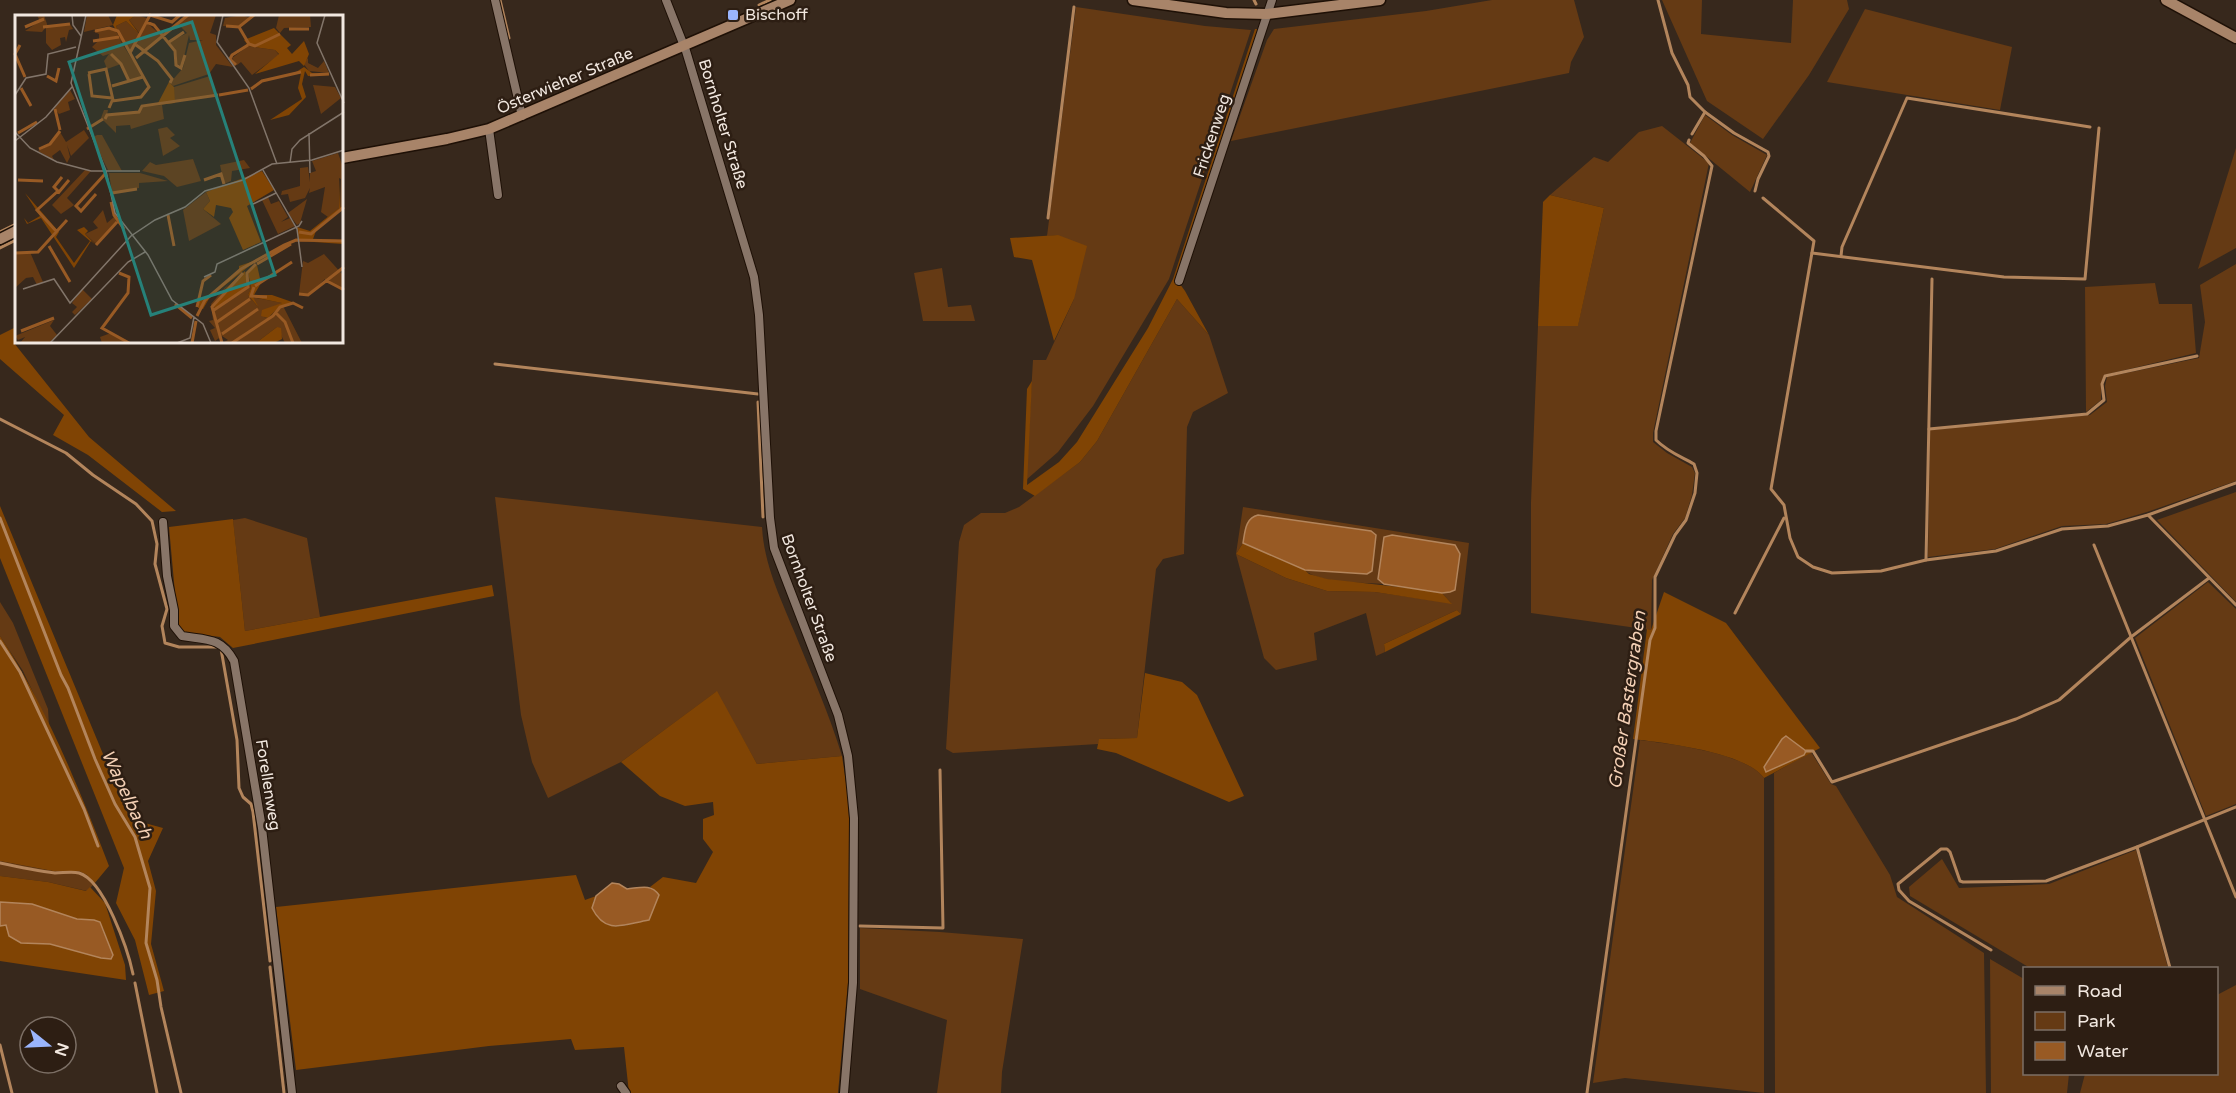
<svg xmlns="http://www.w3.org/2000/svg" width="2236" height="1093" font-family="'Varela Round',sans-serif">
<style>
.green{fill:#653a14;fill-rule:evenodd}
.forest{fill:#804404}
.water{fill:#985a24;stroke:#b3855c;stroke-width:1.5}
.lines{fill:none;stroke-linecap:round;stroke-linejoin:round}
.stream{stroke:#b3855c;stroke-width:3}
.street-casing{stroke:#1e1006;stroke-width:10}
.secondary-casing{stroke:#1e1006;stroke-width:13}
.street{stroke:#887568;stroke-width:8}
.secondary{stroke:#a88469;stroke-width:10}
.poi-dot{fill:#9ab5fd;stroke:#2d1e13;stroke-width:2}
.labels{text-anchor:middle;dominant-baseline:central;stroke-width:5;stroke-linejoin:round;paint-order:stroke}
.poi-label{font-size:16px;fill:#f2e8e0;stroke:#2d1e13;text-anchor:start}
.street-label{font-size:16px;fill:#f2e8e0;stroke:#2d1e13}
.water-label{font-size:18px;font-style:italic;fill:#f4d0b5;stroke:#2d1e13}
.inset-river{fill:none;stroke:#985a24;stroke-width:3}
.inset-road{fill:none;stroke:#82756a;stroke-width:1.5}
.view{fill:#268179;fill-opacity:0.15;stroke:#268179;stroke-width:3}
.inset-edge{fill:none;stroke:#f2e8e0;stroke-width:3}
</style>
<rect width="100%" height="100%" fill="#37281c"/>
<g class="green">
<polygon points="1492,0 1574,0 1584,37 1571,62 1569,73 1231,141 1267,40 1274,29 1426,11"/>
<polygon points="1662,0 1702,0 1701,34 1791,43 1793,0 1847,0 1849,9 1809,75 1763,139 1707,101"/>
<polygon points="1076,7 1205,26 1251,30 1169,279 1093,406 1058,452 1026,480 1033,360 1046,360 1074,299 1058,235 1047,236"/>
<polygon points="1865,9 2012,47 2000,110 1827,82"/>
<polygon points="1705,115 1732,135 1767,155 1750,192 1690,143"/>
<polygon points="1662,126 1709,163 1653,433 1653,442 1667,453 1692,467 1695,473 1692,495 1685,518 1673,534 1652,580 1651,630 1531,613 1531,502 1538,326 1578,325 1604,208 1550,195 1594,157 1608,162 1639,132"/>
<polygon points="2236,148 2236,248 2198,269"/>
<polygon points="2236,264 2236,481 2147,512 2106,524 2062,526 1995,549 1928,557 1930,430 2090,415 2107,402 2105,386 2107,377 2199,358 2205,322 2200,285"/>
<polygon points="942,268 948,307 971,305 975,321 923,321 914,273"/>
<polygon points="2155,283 2159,304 2192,304 2196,353 2104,375 2101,384 2101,400 2086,412 2085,287"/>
<polygon points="1177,299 1209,335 1228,393 1193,412 1187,427 1184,554 1163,559 1156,569 1137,738 1100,739 1098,744 953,753 946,749 959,542 964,525 981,513 1005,513 1019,507 1080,462 1097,441"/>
<polygon points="2236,492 2236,602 2157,520"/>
<path d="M495,497l267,30c2,37 18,70 32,104 17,42 35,82 48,125l-85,8 -41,-72 -95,70 -73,36 -16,-36 -11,-47z"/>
<path d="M1243,507l226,36 -8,71 -4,-4 -73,34 1,8 -9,4 -10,-43 -52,20 3,27 -41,10 -12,-12 -28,-104zM1247,523l124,48 -4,3 -62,-4c14,14 59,12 79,14l-6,-5 82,-25 -5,35 -5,3 -8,1 9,10 -76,-11 -48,-1 -41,-13 -50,-24 7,-11z"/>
<polygon points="245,518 307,538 320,617 245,631 233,520"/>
<polygon points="2208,582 2236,609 2236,804 2206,816 2135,638"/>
<polygon points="0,602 13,623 48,709 49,726 23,671 0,636"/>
<path d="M1640,740c31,4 106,13 124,38v315l-139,-15 -32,5z"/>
<polygon points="1811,752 1831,784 1836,786 1890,875 1897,897 1984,953 1986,1093 1775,1093 1774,773"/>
<polygon points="2136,850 2168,968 2030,968 1910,896 1909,887 1942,859 1959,888 2049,884"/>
<polygon points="0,861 53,871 79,871 87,875 94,884 87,891 48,882 0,876"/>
<polygon points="860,928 940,932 1023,939 1002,1072 1001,1093 937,1093 947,1020 860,989"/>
<polygon points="1990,959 2024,979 2024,1074 2069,1074 2067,1093 1991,1093"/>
<polygon points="2236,985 2236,1093 2080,1093 2085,1074 2216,1074 2217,995"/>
</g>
<g class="forest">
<polygon points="1255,29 1260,29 1177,280 1185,291 1209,335 1177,299 1097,441 1080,462 1035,496 1023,489 1027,389 1032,381 1027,485 1059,462 1077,442 1148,328 1173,279"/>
<polygon points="1550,195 1604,208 1578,326 1538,326 1543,202"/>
<polygon points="1058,235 1087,246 1074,299 1054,341 1032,260 1014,257 1010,238"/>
<polygon points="16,327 16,341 14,343 89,437 176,511 162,512 88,455 53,435 64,415 0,359 0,335"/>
<polygon points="0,506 130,819 163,828 148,861 156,891 151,944 164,991 149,995 135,940 116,903 124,868 0,558"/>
<polygon points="233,519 245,631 492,585 494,596 233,648 220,637 183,632 178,626 169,527"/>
<polygon points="1243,543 1305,570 1309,574 1327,579 1435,591 1442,593 1452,604 1375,592 1327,591 1286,578 1236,554"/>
<path d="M1664,592l62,31 94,125 -56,30c-19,-26 -99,-35 -131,-39l14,-110 4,1z"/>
<polygon points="1457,610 1461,614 1385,652 1384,644"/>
<path d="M0,636c46,70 79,152 109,230l-15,18 -7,-9 -8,-4h-26l-53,-10z"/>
<polygon points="1145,673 1182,682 1197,695 1244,796 1229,802 1116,753 1097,749 1099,739 1137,738"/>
<path d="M717,691l40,73 85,-8 6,40 1,23 -1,163 -10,111h-209l-5,-46 -49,3 -4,-11 -82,7 -193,24 -20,-163 300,-32 9,25 11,-4 -3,6c3,6 5,13 9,18 10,13 34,2 47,0l7,-29 -6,-4 13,-10 33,6 17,-31 -10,-13v-20l11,-4 -1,-13 -28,4 -25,-10 -39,-34z"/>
<polygon points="0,876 48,882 86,891 90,887 105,903 125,965 126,980 0,961 0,926 6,925 21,943 50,944 101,958 111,959 113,955 103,928 94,920 77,919 32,904 0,902"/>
</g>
<g class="water">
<path d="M1258,515l113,16 5,4 -4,36 -5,3 -62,-4 -62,-27c2,-11 2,-25 15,-28z"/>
<polygon points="1392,535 1455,545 1460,554 1455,590 1450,592 1442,593 1384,584 1378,579 1384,537"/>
<polygon points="1786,736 1806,751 1804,755 1766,772 1764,767 1782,739"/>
<path d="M612,883l7,1 8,5c12,-1 24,-6 32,6l-10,25c-24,4 -43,16 -57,-12l4,-12z"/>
<polygon points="0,902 32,904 77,919 94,920 100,922 113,955 111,959 101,958 50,944 21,943 9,936 6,925 0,926"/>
</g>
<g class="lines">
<g class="stream">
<polyline points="500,0 509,38"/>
<polyline points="1254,0 1256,4"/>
<polyline points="1658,0 1672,53 1688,85 1690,97 1705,112 1692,134"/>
<polyline points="759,5 770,0"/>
<polyline points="1705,112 1734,133 1768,152 1769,156 1758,179 1755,191"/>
<polyline points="1763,198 1814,241 1771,489 1784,505 1790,538 1798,557 1813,567 1832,573 1881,571 1926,560 1996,551 2062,529 2108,526 2148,515 2236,483"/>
<polyline points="1048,218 1074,7"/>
<polyline points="0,232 16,224"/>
<polyline points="0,248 16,240"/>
<polyline points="1812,253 2004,277 2085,279 2099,128"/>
<polyline points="1841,256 1842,247 1907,98 2090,127"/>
<polyline points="495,364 758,394"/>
<polyline points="758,402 763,517"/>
<polyline points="0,419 66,453 93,475 136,504 152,521 157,544 155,564 167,609 162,626 165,643 179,647 217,647 221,649 237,740 239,788 243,797 251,804 253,812 270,961"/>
<polyline points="1929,429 2087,414 2104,400 2102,384 2105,376 2197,356"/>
<polyline points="2148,515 2236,605"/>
<polyline points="0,518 61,675 68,688 95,759 115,804 135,837 150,888 146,943 157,980 161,1007 181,1093"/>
<polyline points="2094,545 2236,897"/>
<polyline points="1926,560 1932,279"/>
<polyline points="1735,613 1784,518"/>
<polyline points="0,641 20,672 84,809 98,846"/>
<polyline points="1806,751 1813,751 1832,782 2016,719 2059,700 2131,637 2209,578"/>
<polyline points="2137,847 2170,968"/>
<path d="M0,863c18,4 37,8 55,10 8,0 17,-2 24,0 25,7 49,77 54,101"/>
<polyline points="860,926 943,928 940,770"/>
<polyline points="1991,950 1909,901 1899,890 1898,884 1941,849 1947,849 1950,852 1960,881 1963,882 2046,881 2137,847 2236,807"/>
<polyline points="270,967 284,1093"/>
<polyline points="135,983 157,1093"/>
<polyline points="0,1045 12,1093"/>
<path d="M1587,1093l63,-453 5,-12v-51l20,-42 11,-15 9,-27 2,-20 -3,-9c-14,-8 -26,-12 -38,-24v-9l56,-265 -8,-10 -16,-13 1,-3"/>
</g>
<g class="street-casing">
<g id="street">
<polyline points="495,0 522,116"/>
<polyline points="666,0 686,51 754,277 759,315 770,518 774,548 838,715 848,756 854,818 853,983 844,1093"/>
<polyline points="489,129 498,195"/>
<polyline points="1179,281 1272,0"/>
<path d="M163,522l4,54 7,34v16l8,10c24,4 39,1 52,25l28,167 30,265"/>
<polyline points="621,1086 626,1093"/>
</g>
</g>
<g class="secondary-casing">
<g id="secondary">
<polyline points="1133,0 1226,13 1267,14 1380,0"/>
<polyline points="2166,0 2236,38"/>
<polyline points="342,158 447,139 489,129 790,0"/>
<polyline points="0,239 16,231"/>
</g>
</g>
<use href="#street" class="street"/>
<use href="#secondary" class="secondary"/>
</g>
<rect class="poi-dot" x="727" y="9" width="12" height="12" rx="3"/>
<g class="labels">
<g class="poi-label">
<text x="745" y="15">Bischoff</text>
</g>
<g class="street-label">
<text transform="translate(565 81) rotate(-23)">Österwieher Straße</text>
<text transform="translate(723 124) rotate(73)">Bornholter Straße</text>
<text transform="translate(1212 136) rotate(-72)">Frickenweg</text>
<text transform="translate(809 598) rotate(70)">Bornholter Straße</text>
<text transform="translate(268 785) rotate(81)">Forellenweg</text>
</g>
<g class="water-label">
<text transform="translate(1627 700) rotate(-82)">Großer Bastergraben</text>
<text transform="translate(127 794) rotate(65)">Wapelbach</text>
</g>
</g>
<g transform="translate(15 15)">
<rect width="328" height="328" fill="#37281c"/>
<path d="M22,0h7l4,12 22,-3 3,5 -4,1 -3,12 -1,-5 -5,1 1,7 -9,5 -6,-7v-16l-4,5 -17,-1 15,-10zM72,0h21l5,10 -29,7zM121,0l11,3 -7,16 -11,-14zM174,0h27l-6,18 6,2v10l17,22 -17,-3 -7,10 -36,12 -3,-3 13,-15 6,-25 14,-3h-13l-1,-5 -7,31 -5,-2 -1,-13 -7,-9 18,-9 -9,-9zM227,0l8,3 -11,9 -16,-1 2,-8zM264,0h31l1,12 -27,1 -4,5 -4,-5zM111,6l14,14 7,-12 15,13 -17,14 -10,-6 -4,8 -11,-12 23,37 -14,4 -8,-17 -14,5 -3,-8 5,-7 -6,2 -11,-9 7,-7v-6l-6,-3 21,-3 6,10 -4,-12zM233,31l27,4 4,5 -27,20 -11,-13 -4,3 -5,-7zM293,43v5l10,5 6,-7 5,12 -20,-2 -6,-8zM195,61l5,19 -41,7v-15zM298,70l22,2 6,11 -20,16zM55,75l5,9 -7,3 2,8 -11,4 -5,-6zM147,90l2,14 -33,10 -1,-4 -14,1v7l-15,-15 3,-8h4l-1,6 32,-4 5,-6zM152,112l8,8 -5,3 10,8 -17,10 -5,-27zM69,115l5,8 -18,18 -4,-11 3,12 -3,6 -7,-13 -8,6 2,4 -16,-9 12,-6 10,-13 6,10zM82,120h5l20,36 -14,-1 -16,-32zM323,138l5,14v38l-3,3 1,-29 -2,-1v30l-11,9 -7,-5 4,-25 -16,6 1,-5 -5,10 -15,4 -2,-8 -7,1 1,-4 18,-5v-18l8,-1 2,15v-9l6,-2 -4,-10zM178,144l8,22 -24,6 -13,-11 -22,-5 8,-9 6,3zM229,145l6,8 -18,3 -1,10 -7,3 -4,-19zM70,155l6,1 -24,27 7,7 -13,9 -9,-9zM94,158h31l28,8 -29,2v5l-27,5zM191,177l4,9 -7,8 18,15 -32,17 -6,-31zM253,182l3,7 8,-3 9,16 -7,5 9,-4 5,8 -17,8 -16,-34zM292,184l-7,24 -3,2 -9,-12zM88,195l4,13 7,-6 3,5 -21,22 -11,-10 13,-6 -5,-6zM15,237l13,30 -6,3 -4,-8 -7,1 -11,10v-35zM309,239l19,21v14l-18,-10 -17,16 -9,-1 4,-33 5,2zM232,257l4,16 -3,7 11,13 -7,-11 31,6 -18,7 -1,7 4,1 15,-12 19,37h-17l-8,-16 -21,16h-34l6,-3 -6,-4 -7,5 -5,-11 5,-2 -6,-7 4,-1 -2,-16 18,-21 -17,24 36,-21zM67,274l10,10 -17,16 -3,-3 5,-5 -5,-4zM39,305l-4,6 7,9 -8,8h-29l5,-6 -7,3 -3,-4zM96,318l19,9 -28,1 -2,-6z" fill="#653a14"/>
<path d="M102,0h19l-7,5 11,15 -14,-14 -10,5 5,13 -8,-14zM259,13l17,17 -4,3 5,6 12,-13 5,13 -5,12 -5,-5 -44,13 24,-20 -4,-4 -27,-4 -18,12 17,-14 -3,-4zM289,52l8,6 18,2 -22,1 -3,-5 -3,13 4,13 -17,18 -19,5 32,-21 -4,-11 3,-15 -5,-1zM154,67l5,5 1,16 -18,2zM247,156l12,19 -27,16 14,36 -18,8 -14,-32 4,-6 -2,-4 -15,-3 -2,12 -11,-8 7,-8 -4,-9zM325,162v30l3,-1 -26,22 -4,11 30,1v4l-44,-3 -2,-14 13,4 29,-23zM10,178l34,39 -3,5 18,26 16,-22 -13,-11 7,-3 4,4 -3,3 11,11 -5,-4 -17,27 -33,-50 -14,6 -3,-6 4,5 12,-7zM242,245l-47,37 -7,12 -5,-1 2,-11 4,3 35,-30v-4zM242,250l4,18 -7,12h18l23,8 -16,4 -11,11 -7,-2 1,-6 20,-7 -29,-6 6,11 -11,-13 3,-7 -3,-16zM230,256l3,15 -36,25 14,-23zM262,312l4,1 1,11 -8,4h-18z" fill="#804404"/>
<path class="inset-river" d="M131,7l8,3 21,26 1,14 5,3 4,-13M211,11l13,1 15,-12M10,12l19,-8M28,12l27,-3M224,12l10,17 6,2 25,-12M274,14h20M80,16l14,-3 9,3 31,56 -8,10 -29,4 -3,7M78,26l26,-4M154,27l15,-10M5,30l-5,9 10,23M121,30l22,16 14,18 -2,4M115,38l20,-38 22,7 8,-7M96,39l10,10 8,17M121,43l52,-43M221,50l-6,-6 2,-4 16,-10M73,58l18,-4 7,31M74,59l3,22 20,2M295,60l19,-1M32,61l9,5 3,-13M97,71l31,-9M6,73l10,18M236,74l11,-8 39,-9M204,80l29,-5M40,94l5,21M90,104l2,-4 32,-3 3,-6 76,-11M72,114l16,-10M3,118l19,-11M24,134l11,-5 10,-13M47,162l-8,10 5,5 10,-12M3,165l25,1M189,165l17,-6 3,10M97,178l25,-4M81,179l-15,17 -5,-5 29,-32M96,187l3,13 10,14M153,200l6,31M42,217l-20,-22 21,-19M284,217l12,2 33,-27M81,230l21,-23M34,231l21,36M0,238l23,-1 29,-32M242,249l34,-20M104,258l10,4 -1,16 -26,35 27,15M310,265l19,10M240,271l37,-24M239,272l-3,9 16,1M284,279l9,1 36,-28M160,289l17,14M182,292l6,-26 8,-6M199,295l34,-23 -1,-14 9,-9M260,297l10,10 8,21M182,301l8,-16 36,-31 43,-24 12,-5 48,1M202,307l33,-23M6,316l33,-13M207,319l36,-25M177,328l4,-22M207,328l-10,-36 31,-34M217,328l41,-27 7,-9 13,-4 10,5"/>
<path class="inset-road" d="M57,0l1,10 8,11M71,0l-15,68 35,88 9,42 33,42 24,45 31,24 8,19M208,0l-6,27 32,46 28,76M310,0l-8,28 27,60M0,80l11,-17 20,-4 2,-20 28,-7M0,117l15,16 27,14 34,9h49M294,118l1,40M0,126l31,-24 26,-30M275,148l2,-14 8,-9 44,-28M248,155l34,59 5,38M236,190l25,-12M189,262l11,-5 2,-8 82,-38 3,-5M8,274l31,-10 16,24 61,-67 24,-16 30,-13 20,-16 38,-11 29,-16 40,-4 32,-10M35,328l78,-81 17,-10M162,328l13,-5 4,-21"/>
<path class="view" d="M177,7l83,253 -124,40 -82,-253z"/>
<rect width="328" height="328" class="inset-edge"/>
</g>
<rect x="2023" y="967" width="195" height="108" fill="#2d1e13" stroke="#7c6f65" stroke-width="1.5"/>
<rect x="2035" y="986" width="30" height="9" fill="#a88469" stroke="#7c6f65" stroke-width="1.5"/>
<text x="2077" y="997" font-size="18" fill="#f2e8e0">Road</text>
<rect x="2035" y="1012" width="30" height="18" fill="#653a14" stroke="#7c6f65" stroke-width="1.5"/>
<text x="2077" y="1027" font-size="18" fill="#f2e8e0">Park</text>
<rect x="2035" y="1042" width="30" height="18" fill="#985a24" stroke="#7c6f65" stroke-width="1.5"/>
<text x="2077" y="1057" font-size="18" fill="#f2e8e0">Water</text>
<g transform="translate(48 1045) rotate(108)"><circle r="28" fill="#2d1e13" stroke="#7c6f65" stroke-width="1.5"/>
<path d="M0-4.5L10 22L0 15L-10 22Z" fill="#9ab5fd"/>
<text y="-9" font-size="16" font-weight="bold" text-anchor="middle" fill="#f2e8e0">N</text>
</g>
</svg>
